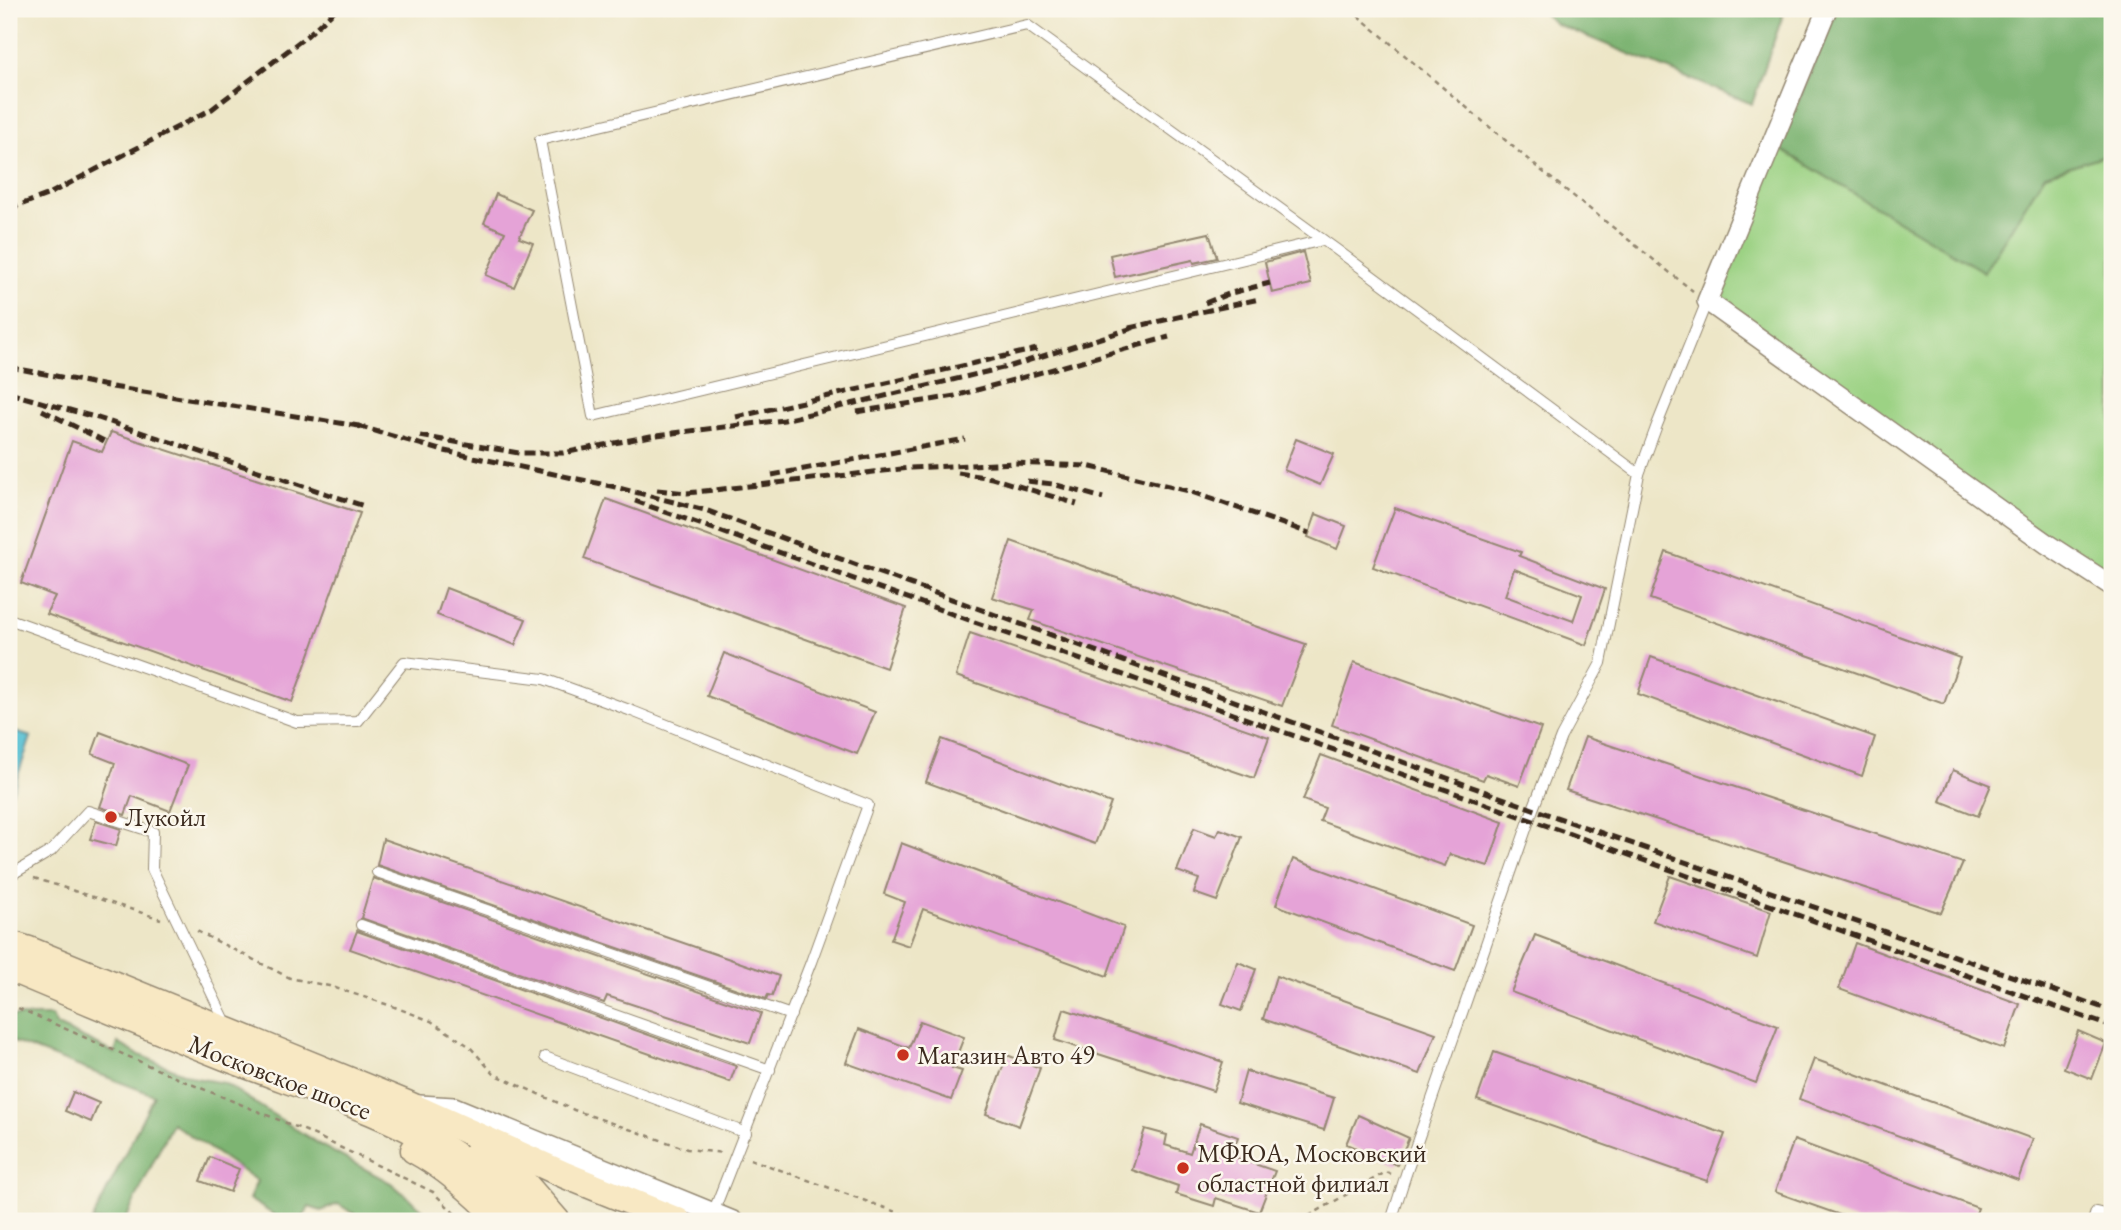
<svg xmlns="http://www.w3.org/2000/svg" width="2121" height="1230" font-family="'EB Garamond',serif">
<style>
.green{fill:#9cd284;stroke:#6c7e51;stroke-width:2}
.forest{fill:#7db472;stroke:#5c6f48;stroke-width:2}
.water{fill:#56c0d3;stroke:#487578;stroke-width:2}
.building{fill:#e5a3d7;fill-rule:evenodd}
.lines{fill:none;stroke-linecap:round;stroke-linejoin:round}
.lane-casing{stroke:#948872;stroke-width:12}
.street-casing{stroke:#948872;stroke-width:22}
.secondary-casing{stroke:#948872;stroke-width:29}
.path{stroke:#948872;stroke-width:2.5;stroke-dasharray:5 5;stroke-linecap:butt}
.lane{stroke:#fff;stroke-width:10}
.street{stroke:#fff;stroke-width:19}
.secondary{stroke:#f8e8c3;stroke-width:26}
.rail{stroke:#3b2a1e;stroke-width:5;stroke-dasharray:10 5;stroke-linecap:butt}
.poi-dot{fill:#c8321e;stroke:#fbf7ec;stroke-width:2.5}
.labels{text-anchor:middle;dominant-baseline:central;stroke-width:5;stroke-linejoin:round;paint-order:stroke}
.poi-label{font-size:26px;fill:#3b2a1e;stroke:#fbf7ec;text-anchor:start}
.street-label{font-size:26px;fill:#3b2a1e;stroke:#fbf7ec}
</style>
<rect width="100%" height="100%" fill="#fbf7ec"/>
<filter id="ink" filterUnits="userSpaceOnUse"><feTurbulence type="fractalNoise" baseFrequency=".0143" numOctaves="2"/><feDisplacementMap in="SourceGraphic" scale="14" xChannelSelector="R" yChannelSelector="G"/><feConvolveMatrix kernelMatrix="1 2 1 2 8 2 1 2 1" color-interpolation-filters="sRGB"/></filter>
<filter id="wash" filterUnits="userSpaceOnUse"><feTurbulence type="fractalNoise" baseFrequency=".00686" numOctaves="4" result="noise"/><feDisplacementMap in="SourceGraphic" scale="28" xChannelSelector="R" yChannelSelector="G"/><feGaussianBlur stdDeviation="1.57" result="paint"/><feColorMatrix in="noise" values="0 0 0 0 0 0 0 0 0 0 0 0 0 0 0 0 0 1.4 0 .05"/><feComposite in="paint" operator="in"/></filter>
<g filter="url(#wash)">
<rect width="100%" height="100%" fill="#ede6c7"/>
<polygon class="green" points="1772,144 1984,272 2045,174 2112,153 2112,586 1707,301"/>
<g class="forest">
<polygon points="1538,9 1785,9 1752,104 1556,24"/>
<polygon points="1836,9 2112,9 2112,153 2045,174 1984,272 1779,148"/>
<polygon points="9,1016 51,1016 57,1026 115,1053 118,1043 137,1054 195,1078 224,1083 322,1146 391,1183 436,1221 366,1221 338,1204 321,1211 309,1207 301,1221 284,1221 249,1199 257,1181 172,1123 125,1221 92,1221 154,1095 9,1040"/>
</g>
<polygon class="water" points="9,730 31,737 9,801"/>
<g id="blocks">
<g class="building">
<polygon points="496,194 532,210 519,238 533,243 514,287 486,275 505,232 484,223"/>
<polygon points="1209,233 1217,258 1194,263 1193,260 1115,277 1110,255"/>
<polygon points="1303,252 1311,284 1272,293 1265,262"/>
<polygon points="111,432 360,513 292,702 46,614 55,596 21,583 72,441 102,452"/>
<polygon points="1296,439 1334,454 1320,485 1284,470"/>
<polygon points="606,499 906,608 886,668 584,559"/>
<path d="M1395,508l126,44 -2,4 86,33 -19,56 -213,-78zM1514,569l68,26 -9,26 -68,-25z"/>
<polygon points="1316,514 1346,526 1337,549 1308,537"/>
<polygon points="1011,541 1306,644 1282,706 1030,620 1034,610 992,597"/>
<polygon points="1666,552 1960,658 1944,704 1650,599"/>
<polygon points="446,588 526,619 515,645 437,615"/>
<polygon points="970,633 1269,737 1254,778 956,676"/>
<polygon points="724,653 875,712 857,754 707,696"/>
<polygon points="1651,657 1875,737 1862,776 1638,694"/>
<polygon points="1354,662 1541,728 1519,786 1486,774 1483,780 1332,725"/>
<polygon points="100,732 188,765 170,811 132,796 125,815 100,807 115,763 92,754"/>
<polygon points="1585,737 1963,863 1941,913 1566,790"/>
<polygon points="942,739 1111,803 1095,844 926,782"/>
<polygon points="1321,755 1503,822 1488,866 1450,854 1445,866 1320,821 1325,808 1303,800"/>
<polygon points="1953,770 1991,785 1978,816 1940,801"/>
<polygon points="96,821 121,829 116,846 90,839"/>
<polygon points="1194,828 1216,836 1220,829 1242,837 1217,901 1194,893 1199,879 1177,871"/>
<polygon points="383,839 779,976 772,996 768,995 766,999 377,865"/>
<polygon points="901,843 1124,927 1107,976 923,909 909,946 891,940 905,902 884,894"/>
<polygon points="1293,859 1472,925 1455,971 1276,905"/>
<polygon points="1670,876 1771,911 1757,958 1653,921"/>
<polygon points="373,878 761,1013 750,1043 607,996 604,1003 361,918"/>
<polygon points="357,931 736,1066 730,1082 350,949"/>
<polygon points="1535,935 1778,1026 1756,1083 1511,992"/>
<polygon points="1855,943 2020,1004 2004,1049 1839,989"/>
<polygon points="1238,962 1256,969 1241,1011 1222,1004"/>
<polygon points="1276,976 1436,1033 1420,1074 1263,1019"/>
<polygon points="1064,1009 1223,1062 1213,1091 1055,1040"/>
<polygon points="920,1021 964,1037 952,1068 962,1071 951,1100 846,1063 859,1029 909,1048"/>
<polygon points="2078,1031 2106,1043 2092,1079 2064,1068"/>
<polygon points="1494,1052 1725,1134 1707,1181 1477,1100"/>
<polygon points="1007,1055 1040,1068 1019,1126 986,1114"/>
<polygon points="1814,1059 2033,1139 2018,1180 1799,1099"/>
<polygon points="1246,1071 1334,1098 1324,1130 1237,1103"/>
<polygon points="73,1092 99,1103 91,1122 65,1111"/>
<polygon points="1358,1115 1409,1138 1397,1165 1346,1144"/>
<polygon points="1200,1124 1238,1137 1231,1156 1275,1171 1259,1212 1216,1198 1214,1206 1176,1194 1178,1186 1132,1170 1145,1129 1167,1135 1165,1145 1190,1153"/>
<polygon points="1794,1140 1978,1208 1973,1221 1857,1221 1775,1192"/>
<polygon points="210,1157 239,1169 230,1192 200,1181"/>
</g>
</g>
</g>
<g filter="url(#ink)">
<use href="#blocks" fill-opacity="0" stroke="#948872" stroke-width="2"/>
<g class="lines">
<g class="lane-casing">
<g id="lane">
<polyline points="1323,240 593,416 540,140 1027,25 1337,250 1639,474 1601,663 1561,737 1533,809 1406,1174 1391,1221"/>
<polyline points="1639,474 1657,425 1707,301"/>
<polyline points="9,619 297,722 358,721 404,662 544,679 632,711 868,805 811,962 713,1213"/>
<polyline points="377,872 791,1015"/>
<polyline points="9,876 51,851 88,811 153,832 152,869 228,1027"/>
<polyline points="361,925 770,1070"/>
<polyline points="545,1057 746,1133"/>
<polyline points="2093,1221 2096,1212 2112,1216"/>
</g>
</g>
<g class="street-casing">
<g id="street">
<polyline points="1827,9 1707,301 2047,544 2112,586"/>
<polyline points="419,1105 454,1107 733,1221"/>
</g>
</g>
<g class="secondary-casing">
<g id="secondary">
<polyline points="9,944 29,950 407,1104 565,1175 678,1221"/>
<path d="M9,968c71,30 143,60 216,89 107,42 229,70 304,164"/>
<path d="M414,1150c32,17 63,45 88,71"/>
<polyline points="478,1152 524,1183 557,1221"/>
</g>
</g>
<g class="path">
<polyline points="1350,9 1537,167 1693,291"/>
<polyline points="34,878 161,919"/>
<polyline points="197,931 290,978 329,986 392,1006 431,1021 469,1046 494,1074 574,1110 687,1149 723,1153"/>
<polyline points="9,1004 186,1082 306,1131 433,1192 462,1221"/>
<polyline points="750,1159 921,1221"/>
<polyline points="1173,1221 1173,1220"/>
<polyline points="1300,1221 1386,1172 1391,1174"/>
</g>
<use href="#lane" class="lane"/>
<use href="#street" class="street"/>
<use href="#secondary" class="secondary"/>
<g class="rail">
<polyline points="9,209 47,195 212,109 308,35 336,9"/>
<polyline points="1205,303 1231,293 1270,283"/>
<polyline points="1129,328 1259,299"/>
<polyline points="9,367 112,387 365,427"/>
<polyline points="9,393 98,418 364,506"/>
<polyline points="42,410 106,442"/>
<polyline points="857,412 955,396 1169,337"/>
<polyline points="736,417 1037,349"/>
<polyline points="358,426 440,450 611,486 705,510 1533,809 2112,1011"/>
<polyline points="420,436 519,453 563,453 656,435 784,420 1011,366 1139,326"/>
<polyline points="958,473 992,478 1077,504"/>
<polyline points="772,475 965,439"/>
<polyline points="1027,481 1053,484 1103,498"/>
<polyline points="657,490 687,493 910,468 1014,463 1087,466 1189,491 1309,533"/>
<polyline points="635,501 2112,1027"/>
</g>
</g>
</g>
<g class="poi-dot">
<circle cx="111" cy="817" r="7"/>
<circle cx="903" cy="1055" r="7"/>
<circle cx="1183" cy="1168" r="7"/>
</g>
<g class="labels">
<g class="poi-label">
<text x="125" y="817">Лукойл</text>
<text x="917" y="1055">Магазин Авто 49</text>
<text x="1197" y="1153">МФЮА, Московский<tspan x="1197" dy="30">областной филиал</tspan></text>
</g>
<g class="street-label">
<text transform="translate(280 1077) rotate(21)">Московское шоссе</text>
</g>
</g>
<rect width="2121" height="1230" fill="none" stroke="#fbf7ec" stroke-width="35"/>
</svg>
